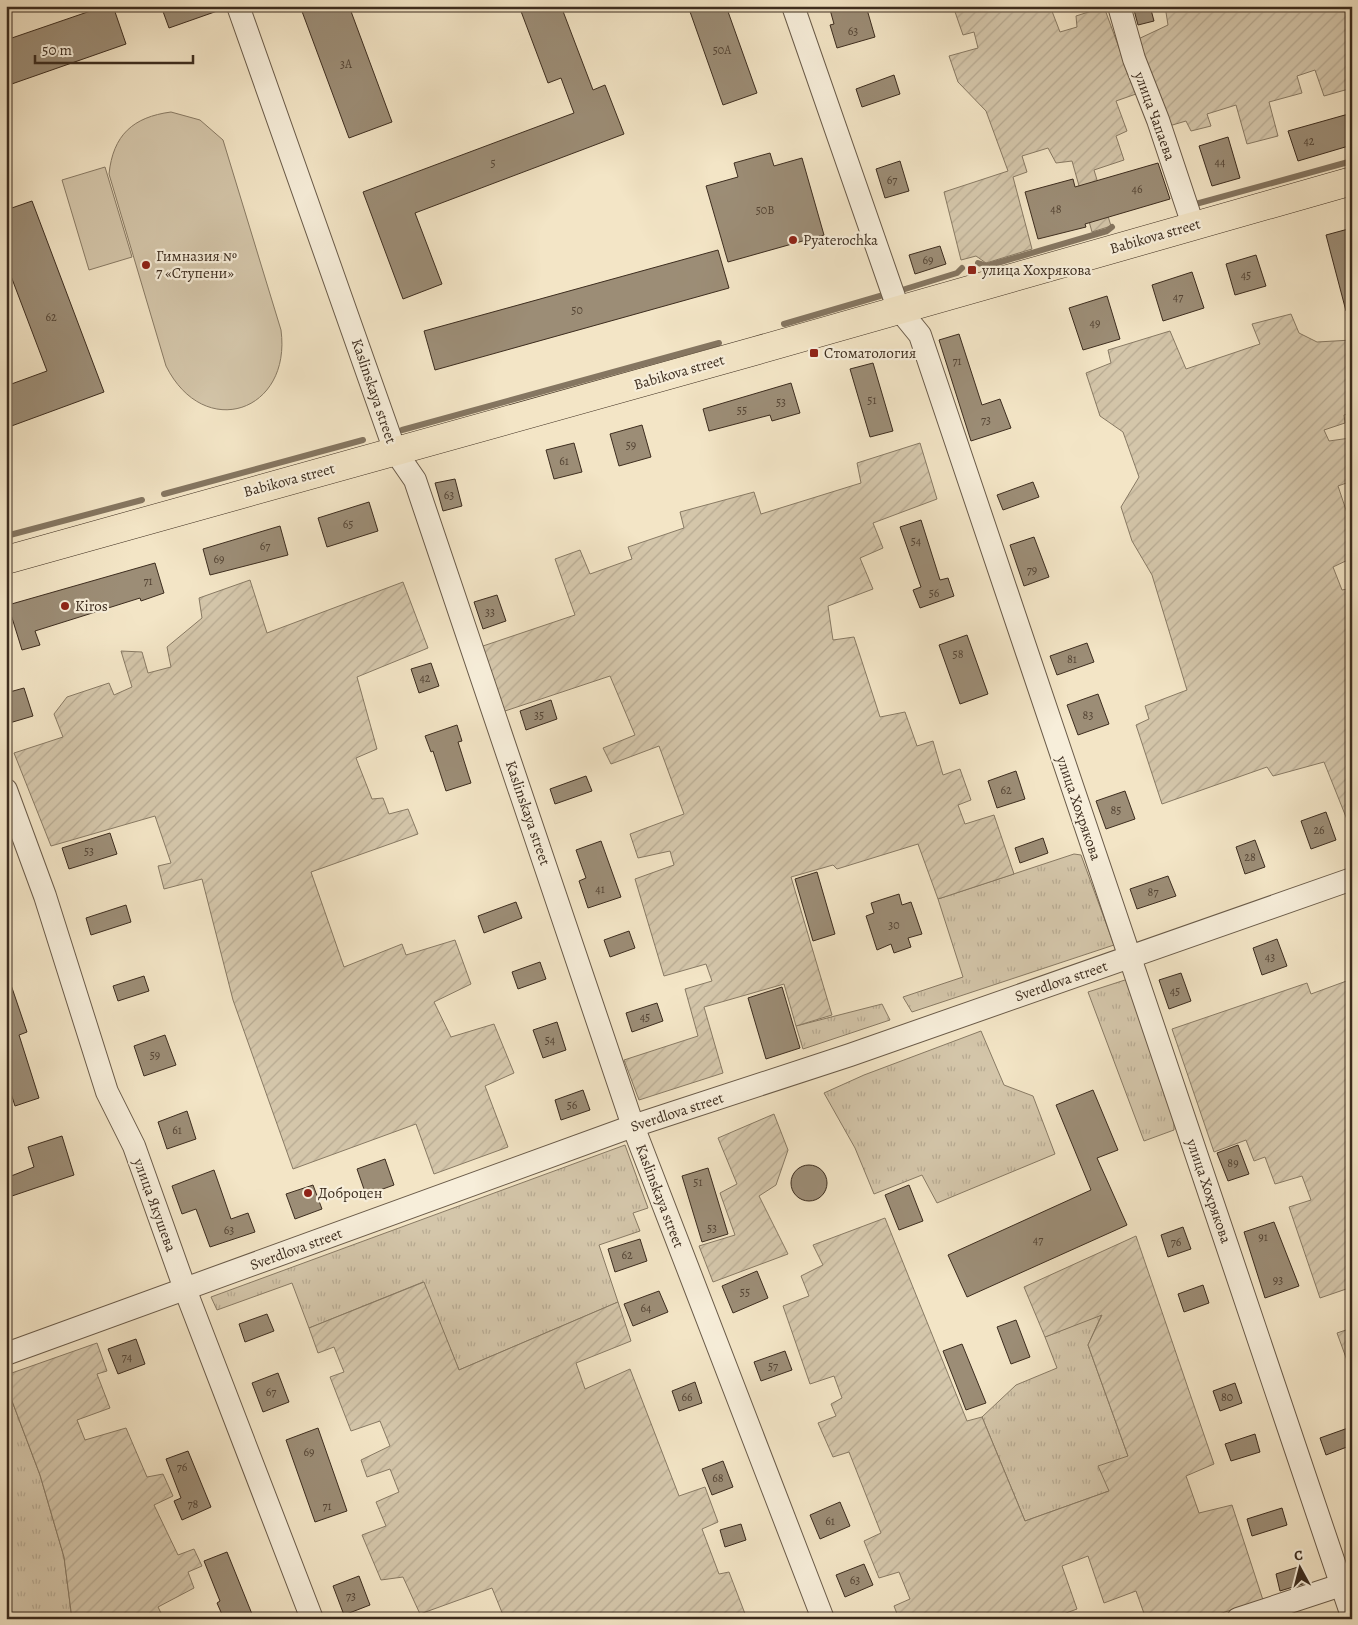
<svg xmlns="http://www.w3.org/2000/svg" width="1358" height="1625" font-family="Alegreya,serif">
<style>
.grass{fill:url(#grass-tufts);stroke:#887a64}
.garden{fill:url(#garden-furrows);stroke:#887a64}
.pitch{fill:#d4c6aa;stroke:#887a64}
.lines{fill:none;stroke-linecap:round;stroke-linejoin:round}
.stream{stroke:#857661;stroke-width:6}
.building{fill:#9c8d76;stroke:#3d2d1f}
.minor-casing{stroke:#6a5b49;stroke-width:24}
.major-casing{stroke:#3d2d1f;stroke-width:29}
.minor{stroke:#f7eeda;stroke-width:22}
.major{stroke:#f3e5c6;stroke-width:28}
.poi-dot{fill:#8f2418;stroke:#f7eeda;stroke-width:2}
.labels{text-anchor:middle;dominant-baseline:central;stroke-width:4.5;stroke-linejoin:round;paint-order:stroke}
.number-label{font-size:12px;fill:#554535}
.street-label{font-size:15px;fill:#3d2d1f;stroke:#f7eeda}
.poi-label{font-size:15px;fill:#3d2d1f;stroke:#f7eeda;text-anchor:start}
</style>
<defs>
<pattern id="grass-tufts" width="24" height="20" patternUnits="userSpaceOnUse" patternTransform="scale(1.25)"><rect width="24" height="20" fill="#d4c6aa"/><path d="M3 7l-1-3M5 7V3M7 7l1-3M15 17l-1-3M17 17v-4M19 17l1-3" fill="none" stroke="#b7aa92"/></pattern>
<pattern id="garden-furrows" width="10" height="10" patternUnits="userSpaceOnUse" patternTransform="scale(1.25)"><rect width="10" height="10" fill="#d4c6aa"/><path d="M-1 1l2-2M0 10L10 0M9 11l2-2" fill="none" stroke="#b7aa92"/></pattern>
</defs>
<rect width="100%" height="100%" fill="#f3e5c6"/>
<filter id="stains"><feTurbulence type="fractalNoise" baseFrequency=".004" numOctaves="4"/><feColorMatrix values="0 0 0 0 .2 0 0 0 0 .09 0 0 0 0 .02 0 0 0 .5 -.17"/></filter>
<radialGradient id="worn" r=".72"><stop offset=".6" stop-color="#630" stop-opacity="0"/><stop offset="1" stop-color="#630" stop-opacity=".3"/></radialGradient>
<g class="grass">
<polygon points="1074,854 1081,855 1114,945 912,1012 903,997 963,977 938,899"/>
<polygon points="1128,979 1174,1111 1174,1130 1144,1141 1088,992"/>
<polygon points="882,1004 890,1020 803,1049 796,1026"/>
<polygon points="981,1031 1004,1085 1033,1096 1055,1154 937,1203 922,1175 874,1194 855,1148 824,1093 864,1075"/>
<polygon points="625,1145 648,1208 633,1213 640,1231 599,1245 618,1302 459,1370 423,1282 309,1328 292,1283 217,1310 211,1297"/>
<polygon points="1102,1314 1088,1345 1128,1456 1109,1491 1025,1521 982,1417 1016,1385 1057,1368 1045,1337"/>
<polygon points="6,1385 40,1475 64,1557 72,1619 6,1619"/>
</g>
<g class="garden">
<polygon points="953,6 1050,6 1060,32 1077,27 1076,16 1104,7 1136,94 1116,101 1127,131 1116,136 1124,160 1094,170 1111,226 1092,232 1072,161 1056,163 1048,148 1022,156 1027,172 1013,177 1032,249 986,263 976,256 961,260 944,192 1008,171 986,111 958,82 949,56 978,48 974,32 963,35"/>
<polygon points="1165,6 1352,6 1352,88 1324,96 1315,70 1297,76 1302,93 1269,102 1278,136 1247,144 1236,105 1207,114 1211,126 1191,131 1186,121 1169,126 1134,41 1168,25"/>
<polygon points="1291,314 1299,333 1317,342 1352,340 1352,413 1344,415 1345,423 1324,430 1329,441 1350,438 1352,481 1338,486 1352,528 1352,558 1333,567 1342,590 1352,588 1352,832 1324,762 1273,776 1267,767 1162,804 1136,725 1149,719 1145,706 1187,690 1152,575 1132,541 1121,507 1139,477 1123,432 1100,416 1086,373 1111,363 1108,350 1170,331 1186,369 1260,344 1252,324"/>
<polygon points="920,443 937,499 873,523 883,548 860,558 873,589 828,606 833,640 854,637 880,717 905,712 917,746 933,741 943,775 960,769 971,800 958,805 965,824 994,815 1014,874 938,899 918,844 837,869 833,865 791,877 832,1015 796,1026 784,984 704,1007 723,1073 639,1100 624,1060 698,1036 685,989 712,981 706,964 664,976 635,879 674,865 670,851 638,858 630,834 684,814 659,746 611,764 603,748 635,735 610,676 502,712 480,647 575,615 555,559 580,550 590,574 632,559 628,547 684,528 680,512 754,492 761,514 861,483 857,463"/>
<polygon points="250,580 267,633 403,582 428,648 357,677 377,749 356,758 372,799 383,798 389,814 408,809 418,834 311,872 344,967 402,944 406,955 455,940 471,984 434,1002 451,1037 494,1024 514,1073 485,1086 508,1147 434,1174 416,1124 293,1169 233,1000 202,879 164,889 158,866 171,863 155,816 51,846 14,753 63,737 54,714 67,697 109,683 114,695 132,687 121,651 142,652 148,673 171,667 167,647 202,618 199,598"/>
<polygon points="1352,979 1352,1287 1320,1298 1289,1207 1311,1200 1302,1176 1275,1184 1265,1157 1254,1161 1246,1140 1214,1152 1172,1029 1307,983 1311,994"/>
<polygon points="774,1114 788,1150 776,1185 759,1196 788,1254 713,1282 699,1246 735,1235 720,1193 737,1184 718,1138"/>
<polygon points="885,1218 967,1421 982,1417 1025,1521 1109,1491 1098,1466 1128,1456 1088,1345 1102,1315 1045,1337 1024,1287 1136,1236 1214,1464 1186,1476 1199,1513 1232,1505 1263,1600 1203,1619 1146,1619 1136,1591 1104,1603 1088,1556 1062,1566 1077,1609 1050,1619 899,1619 894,1606 910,1599 899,1572 879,1578 864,1541 881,1533 849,1452 833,1457 818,1423 836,1416 831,1404 842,1398 834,1376 810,1384 783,1306 809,1296 801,1276 823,1265 813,1245"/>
<polygon points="424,1282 459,1370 618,1302 631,1341 576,1363 585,1389 630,1369 679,1496 705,1487 718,1522 702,1529 719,1574 729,1572 747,1619 493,1619 503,1615 492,1588 420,1614 403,1577 381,1580 362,1535 386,1526 376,1502 399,1492 390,1469 367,1477 361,1460 390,1446 380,1421 351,1431 330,1377 344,1372 334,1347 318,1353 309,1328"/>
<polygon points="1352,1328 1352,1374 1337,1333"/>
<polygon points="97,1343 107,1371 97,1374 110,1408 77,1420 85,1440 126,1428 147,1477 163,1474 173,1496 154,1505 178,1555 194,1549 202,1566 188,1572 194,1588 158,1607 164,1619 72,1619 64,1557 40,1475 6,1385 6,1375"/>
</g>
<g class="pitch">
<path d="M171,112l29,8 23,20 58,190c11,82 -77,112 -115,36l-57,-192c4,-39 24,-57 62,-62z"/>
<polygon points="105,167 132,257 89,270 62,180"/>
</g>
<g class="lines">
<g class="stream">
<polyline points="1192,205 1352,161"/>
<polyline points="978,263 987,266 1107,231 1112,227"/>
<polyline points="902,290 957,273 962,268"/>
<polyline points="784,324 880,296"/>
<polyline points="402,430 719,343"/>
<polyline points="164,494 363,440"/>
<polyline points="6,536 142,500"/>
</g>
</g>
<g class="building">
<polygon points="105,6 113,6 126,44 6,86 6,40"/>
<polygon points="161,6 223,6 223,9 169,28"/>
<polygon points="300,6 349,6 392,122 349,138"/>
<polygon points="519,6 561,6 593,90 605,85 624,134 415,213 442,284 403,299 363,192 574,113 561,78 548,83"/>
<polygon points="688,6 726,6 757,93 723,105"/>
<polygon points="829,6 866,6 875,37 837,48 830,25 834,24"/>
<polygon points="1150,6 1154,21 1138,25 1134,10"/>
<polygon points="894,75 900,94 862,107 856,89"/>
<polygon points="1352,113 1352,145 1298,161 1288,131"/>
<polygon points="1228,137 1240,178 1212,186 1199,146"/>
<polygon points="770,153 774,166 802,158 824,235 728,262 706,186 738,177 734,163"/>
<polygon points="900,161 909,191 885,198 876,169"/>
<polygon points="1158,163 1170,199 1085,224 1086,227 1038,239 1025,192 1073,179 1075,187"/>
<polygon points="32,201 104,392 6,428 6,386 47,371 6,263 6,210"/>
<polygon points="1352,228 1352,310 1346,311 1326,235"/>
<polygon points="940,246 946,264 915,274 909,255"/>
<polygon points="718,250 729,288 435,370 424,331"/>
<polygon points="1256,255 1266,286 1235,295 1226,264"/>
<polygon points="1192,272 1204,308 1163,321 1152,285"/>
<polygon points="1107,296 1120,339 1083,350 1069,308"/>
<polygon points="959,334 982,405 1000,399 1011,428 971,441 939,340"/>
<polygon points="873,363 893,431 870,437 850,369"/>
<polygon points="791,383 800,413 772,421 770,415 709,431 703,409"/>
<polygon points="642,425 651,457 619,466 610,434"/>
<polygon points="574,443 582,472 554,479 546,450"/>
<polygon points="455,479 462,506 443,511 435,483"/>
<polygon points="1033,482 1039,497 1003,510 997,495"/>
<polygon points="369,502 378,531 327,547 318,518"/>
<polygon points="921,520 940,580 948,578 954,596 920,608 913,590 921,587 900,527"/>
<polygon points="280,526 288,555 210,575 203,549"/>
<polygon points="1034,537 1049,577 1024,586 1010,545"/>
<polygon points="155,563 164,593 141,601 140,598 35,631 40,645 22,650 8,605"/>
<polygon points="497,595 506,621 483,629 474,602"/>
<polygon points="967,635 988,694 960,704 939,645"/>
<polygon points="1087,643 1094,662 1057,675 1050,656"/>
<polygon points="431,663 439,686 419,693 411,669"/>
<polygon points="24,688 33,716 6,724 6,693"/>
<polygon points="1098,694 1109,724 1078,735 1067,705"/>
<polygon points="551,700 557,719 526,730 520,711"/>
<polygon points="457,725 462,741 458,742 471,783 446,791 433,751 431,752 425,736"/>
<polygon points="1016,771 1025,799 997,808 988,781"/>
<polygon points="586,776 592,791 555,804 550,789"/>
<polygon points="1125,791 1135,819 1106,829 1096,801"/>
<polygon points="1326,812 1336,840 1311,849 1301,821"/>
<polygon points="110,833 117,854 69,869 62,848"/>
<polygon points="1043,838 1048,853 1020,863 1015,848"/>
<polygon points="1255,840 1265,867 1245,874 1236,847"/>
<polygon points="601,841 621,897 588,908 579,881 586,878 576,850"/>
<polygon points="817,872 835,934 813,941 795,879"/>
<polygon points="1168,876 1176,896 1137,909 1130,889"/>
<polygon points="899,894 902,905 911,902 922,934 908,938 911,947 894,953 891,944 877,950 866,916 874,913 871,903"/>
<polygon points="516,902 522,918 484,933 478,916"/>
<polygon points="126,905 131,922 91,935 86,918"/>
<polygon points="629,931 635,948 610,957 604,940"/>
<polygon points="1277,939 1287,966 1262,975 1253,948"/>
<polygon points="540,962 546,979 518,989 512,972"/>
<polygon points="1181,973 1191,1001 1169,1009 1159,980"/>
<polygon points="144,976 149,991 118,1001 113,986"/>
<polygon points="9,979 27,1032 19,1035 39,1098 15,1106 6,1078 6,980"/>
<polygon points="782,987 800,1048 766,1059 748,998"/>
<polygon points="657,1003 663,1021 632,1032 626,1013"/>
<polygon points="557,1022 566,1050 543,1058 533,1030"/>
<polygon points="165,1035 176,1065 144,1076 134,1046"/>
<polygon points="583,1090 590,1110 561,1120 555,1100"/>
<polygon points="1093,1090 1118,1150 1097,1158 1127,1225 967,1297 948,1255 1091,1190 1056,1105"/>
<polygon points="187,1111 196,1139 167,1149 158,1122"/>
<polygon points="62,1136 74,1175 6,1198 6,1178 34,1167 28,1147"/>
<polygon points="1238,1145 1249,1174 1228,1181 1217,1153"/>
<polygon points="385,1159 394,1185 366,1195 357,1169"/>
<circle cx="809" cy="1183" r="18"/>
<polygon points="708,1168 728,1234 702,1242 682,1176"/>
<polygon points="214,1170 231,1219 248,1213 255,1232 210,1247 196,1209 182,1214 172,1186"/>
<polygon points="313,1185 322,1209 295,1219 286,1194"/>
<polygon points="909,1185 923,1221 899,1230 885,1195"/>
<polygon points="1274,1222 1299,1286 1265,1298 1244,1232"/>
<polygon points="1183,1227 1191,1249 1168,1257 1161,1235"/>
<polygon points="640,1239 647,1261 615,1272 608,1249"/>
<polygon points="757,1271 768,1298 733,1313 722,1286"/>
<polygon points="1203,1285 1209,1303 1184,1312 1178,1294"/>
<polygon points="659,1291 668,1312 633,1326 624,1304"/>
<polygon points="267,1314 274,1331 245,1342 239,1324"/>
<polygon points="1016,1320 1030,1357 1011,1364 997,1327"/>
<polygon points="136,1339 145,1364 118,1374 108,1349"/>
<polygon points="962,1344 986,1403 966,1410 943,1351"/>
<polygon points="785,1351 792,1370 761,1381 754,1362"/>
<polygon points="278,1373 289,1402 263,1412 252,1383"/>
<polygon points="695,1382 702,1403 679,1411 672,1391"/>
<polygon points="1235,1383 1242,1403 1220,1411 1213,1391"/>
<polygon points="318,1428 347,1511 315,1522 286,1440"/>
<polygon points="1348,1428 1352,1445 1326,1455 1320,1438"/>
<polygon points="1255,1434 1260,1452 1231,1461 1225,1444"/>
<polygon points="188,1451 211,1507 182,1520 174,1501 181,1498 166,1459"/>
<polygon points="723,1461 733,1487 712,1495 702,1469"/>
<polygon points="840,1502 850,1526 820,1539 810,1515"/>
<polygon points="1282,1508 1287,1525 1252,1536 1247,1519"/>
<polygon points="741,1524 746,1540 725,1547 720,1530"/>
<polygon points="227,1552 254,1619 224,1619 217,1603 220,1601 204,1561"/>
<polygon points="864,1564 873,1585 845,1597 836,1575"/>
<polygon points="1301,1566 1306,1583 1280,1591 1276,1574"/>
<polygon points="359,1576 370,1605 344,1615 333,1586"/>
</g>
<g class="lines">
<g class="minor-casing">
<g id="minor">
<polyline points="238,6 395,451 415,480 633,1126 823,1619"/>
<polyline points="793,6 898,308 920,335 1352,1616"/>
<polyline points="1119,6 1134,59 1158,120 1193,225"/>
<polyline points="6,790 45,896 107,1092 134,1146 185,1289 312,1619"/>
<polyline points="6,1354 633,1126 850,1055 1352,879"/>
<polyline points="1238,1619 1341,1585"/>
</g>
</g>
<g class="major-casing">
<polyline id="major" points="6,560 755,351 1352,181"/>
</g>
<use href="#minor" class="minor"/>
<use href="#major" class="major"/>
</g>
<g class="poi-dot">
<circle cx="793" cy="240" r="5"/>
<circle cx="146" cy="265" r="5"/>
<rect x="967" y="265" width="10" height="10" rx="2.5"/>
<rect x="809" y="348" width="10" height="10" rx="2.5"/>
<circle cx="65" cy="606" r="5"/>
<circle cx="308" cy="1193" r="5"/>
</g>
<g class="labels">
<g class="number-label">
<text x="853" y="31">63</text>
<text x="722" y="50">50А</text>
<text x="346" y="64">3А</text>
<text x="1309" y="141">42</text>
<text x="1220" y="162">44</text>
<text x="493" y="163">5</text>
<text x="892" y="180">67</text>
<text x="1137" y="189">46</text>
<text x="1056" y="209">48</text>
<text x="765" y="210">50В</text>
<text x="928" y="260">69</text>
<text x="1246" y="275">45</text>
<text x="1178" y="297">47</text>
<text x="577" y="310">50</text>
<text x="51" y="317">62</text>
<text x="1095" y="323">49</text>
<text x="957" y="361">71</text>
<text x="872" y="400">51</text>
<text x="781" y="402">53</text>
<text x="742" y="410">55</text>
<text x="986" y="420">73</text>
<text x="631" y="445">59</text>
<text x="564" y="461">61</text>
<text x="449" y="495">63</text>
<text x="348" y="524">65</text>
<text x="916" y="541">54</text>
<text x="265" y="546">67</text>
<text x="219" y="559">69</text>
<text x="1032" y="570">79</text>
<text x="148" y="581">71</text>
<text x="934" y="593">56</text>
<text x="490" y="612">33</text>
<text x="958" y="654">58</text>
<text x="1072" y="659">81</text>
<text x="425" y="678">42</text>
<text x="539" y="715">35</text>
<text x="1088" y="715">83</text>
<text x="1006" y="790">62</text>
<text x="1116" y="810">85</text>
<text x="1319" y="830">26</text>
<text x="89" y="851">53</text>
<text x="1250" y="857">28</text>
<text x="600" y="889">41</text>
<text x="1153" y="892">87</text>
<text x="894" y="925">30</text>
<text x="1270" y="957">43</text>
<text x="1175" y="991">45</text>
<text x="645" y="1017">45</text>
<text x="550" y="1040">54</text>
<text x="155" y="1055">59</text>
<text x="572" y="1105">56</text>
<text x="177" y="1130">61</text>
<text x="1233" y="1163">89</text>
<text x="698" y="1182">51</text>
<text x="712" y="1228">53</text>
<text x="229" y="1230">63</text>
<text x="1263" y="1237">91</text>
<text x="1038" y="1240">47</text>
<text x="1176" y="1242">76</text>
<text x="627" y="1255">62</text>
<text x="1278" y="1280">93</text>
<text x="745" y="1292">55</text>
<text x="646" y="1308">64</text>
<text x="127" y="1357">74</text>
<text x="773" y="1366">57</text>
<text x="271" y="1392">67</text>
<text x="687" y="1397">66</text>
<text x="1227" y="1397">80</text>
<text x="309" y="1452">69</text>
<text x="182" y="1467">76</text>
<text x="718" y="1478">68</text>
<text x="193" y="1504">78</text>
<text x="327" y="1506">71</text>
<text x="830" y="1521">61</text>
<text x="855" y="1580">63</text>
<text x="351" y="1596">73</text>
</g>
<g class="street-label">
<text transform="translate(1155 116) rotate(70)">улица Чапаева</text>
<text transform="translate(1155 236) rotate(-16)">Babikova street</text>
<text transform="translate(679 372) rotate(-16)">Babikova street</text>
<text transform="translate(374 391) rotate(71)">Kaslinskaya street</text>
<text transform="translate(289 480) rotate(-15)">Babikova street</text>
<text transform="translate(1079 808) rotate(71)">улица Хохрякова</text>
<text transform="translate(528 813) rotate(71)">Kaslinskaya street</text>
<text transform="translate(1061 981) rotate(-19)">Sverdlova street</text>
<text transform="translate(677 1112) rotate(-18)">Sverdlova street</text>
<text transform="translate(1209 1191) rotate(71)">улица Хохрякова</text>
<text transform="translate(660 1196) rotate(69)">Kaslinskaya street</text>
<text transform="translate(155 1205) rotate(70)">улица Якушева</text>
<text transform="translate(296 1249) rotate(-20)">Sverdlova street</text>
</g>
<g class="poi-label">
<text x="803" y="240">Pyaterochka</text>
<text x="156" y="256">Гимназия №<tspan x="156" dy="17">7 «Ступени»</tspan></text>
<text x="982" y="270">улица Хохрякова</text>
<text x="824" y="353">Стоматология</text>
<text x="75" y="606">Kiros</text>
<text x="318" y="1193">Доброцен</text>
</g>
</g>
<rect width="1358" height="1625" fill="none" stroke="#f3e5c6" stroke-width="25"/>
<rect x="8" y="8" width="1343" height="1610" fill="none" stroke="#3d2d1f" stroke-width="2.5"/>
<rect x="12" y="12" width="1333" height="1600" fill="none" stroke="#3d2d1f"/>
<g transform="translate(1300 1568) rotate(353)" stroke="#f7eeda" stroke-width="4" paint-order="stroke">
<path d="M0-4L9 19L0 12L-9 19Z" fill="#3d2d1f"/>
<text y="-8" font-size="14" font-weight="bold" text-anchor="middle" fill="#3d2d1f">С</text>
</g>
<path d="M35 55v8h158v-8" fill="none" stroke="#3d2d1f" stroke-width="2.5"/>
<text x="42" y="55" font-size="15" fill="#3d2d1f" stroke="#f7eeda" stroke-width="4" paint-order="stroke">50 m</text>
<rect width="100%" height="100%" filter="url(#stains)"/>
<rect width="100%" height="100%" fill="url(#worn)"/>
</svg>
